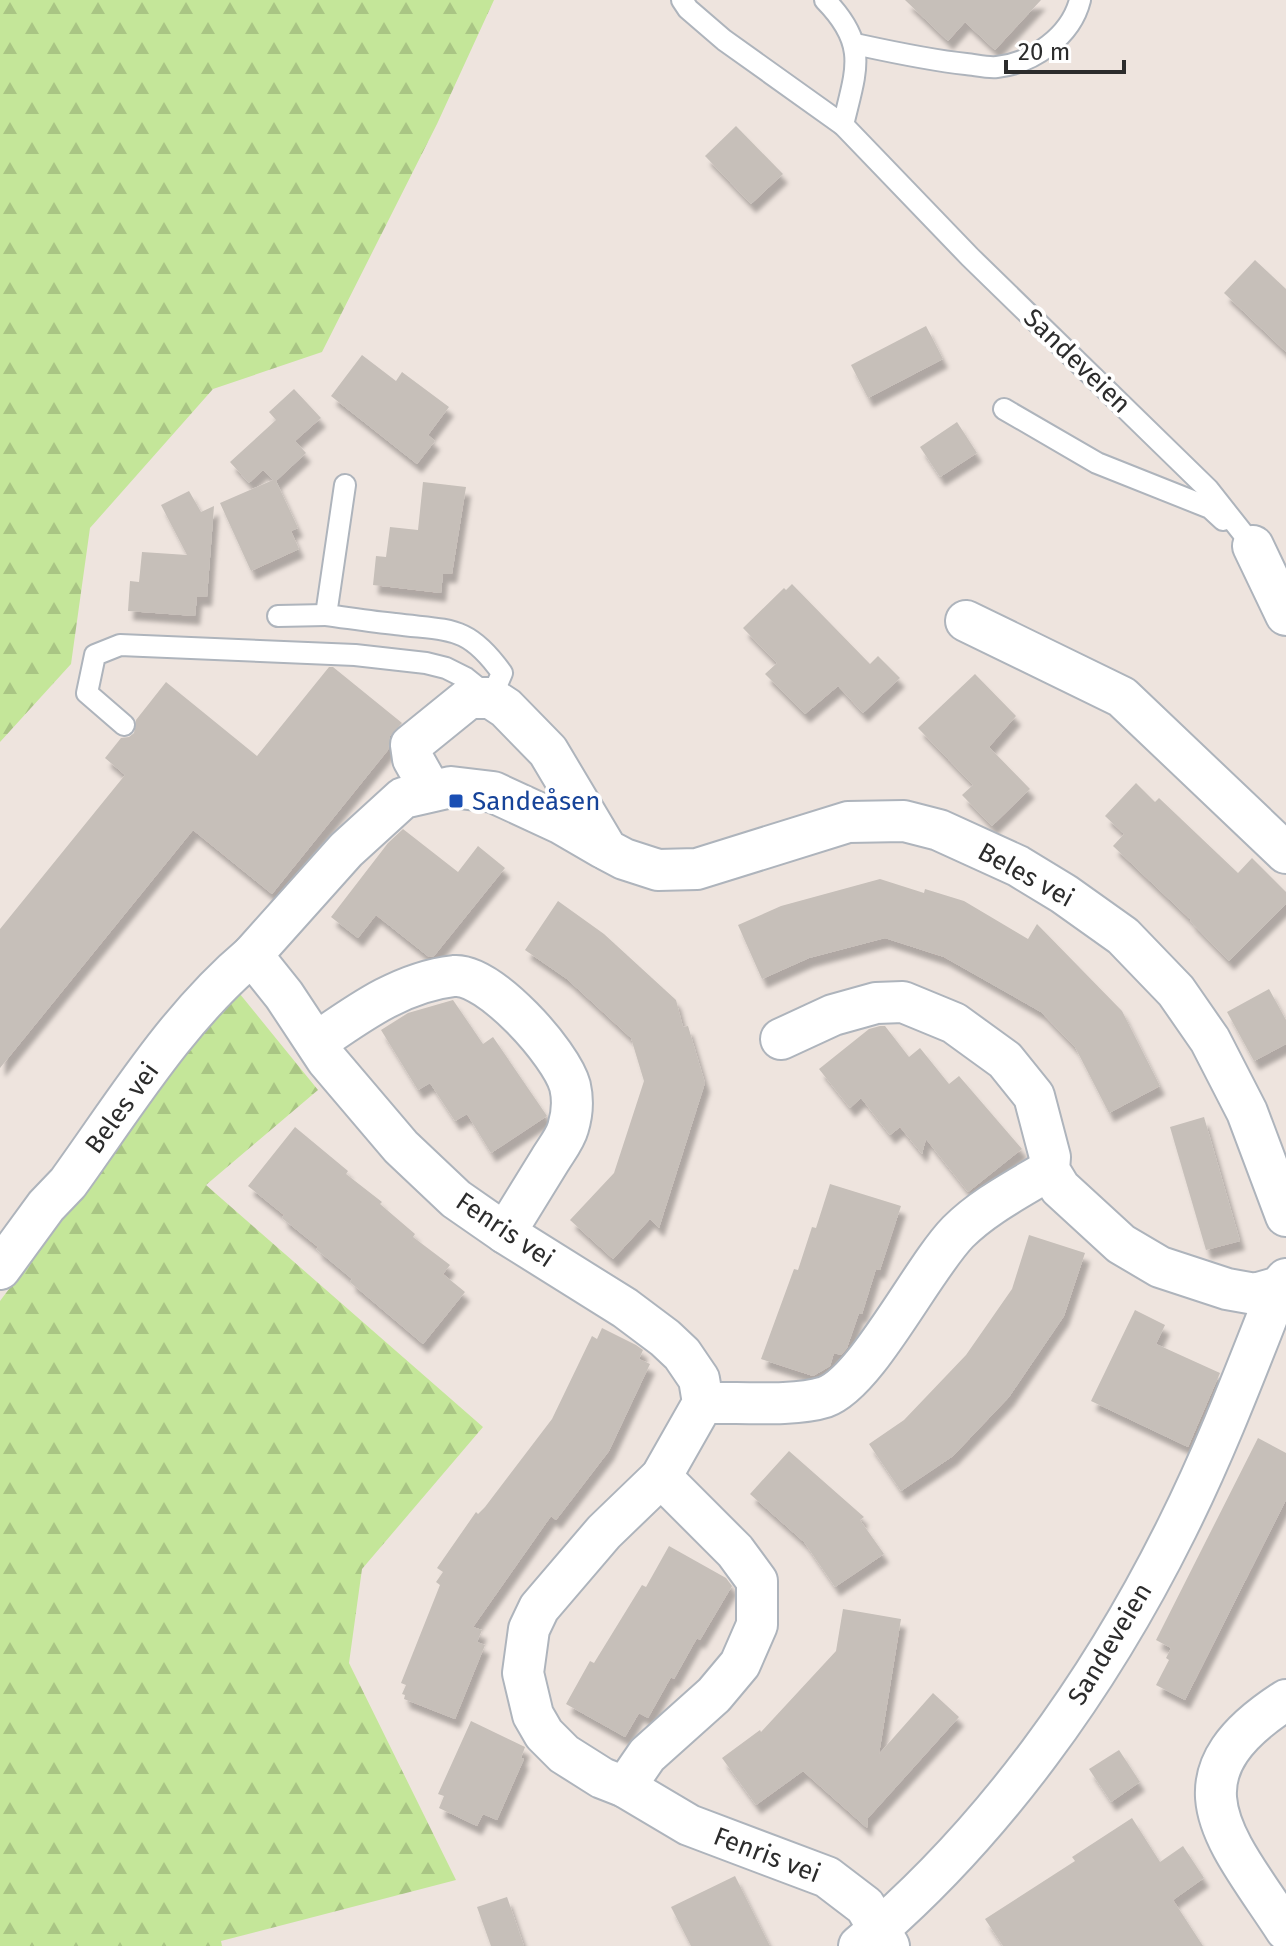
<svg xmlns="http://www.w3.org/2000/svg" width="1286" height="1946" font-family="'Fira Sans',sans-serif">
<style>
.forest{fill:url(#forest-firs)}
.building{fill:#c6bfb9;filter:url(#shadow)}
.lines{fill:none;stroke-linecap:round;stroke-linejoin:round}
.lane-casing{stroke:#aeb4bc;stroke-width:24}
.street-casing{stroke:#aeb4bc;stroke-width:44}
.lane{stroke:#fff;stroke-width:20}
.street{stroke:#fff;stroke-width:40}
.transit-dot{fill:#1a4fb4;stroke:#fff;stroke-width:3}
.labels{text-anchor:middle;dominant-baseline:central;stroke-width:8;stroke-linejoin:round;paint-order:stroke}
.street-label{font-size:26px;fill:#2c2c2c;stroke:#fff}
.transit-label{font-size:26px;fill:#164399;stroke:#fff;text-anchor:start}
</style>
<defs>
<pattern id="forest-firs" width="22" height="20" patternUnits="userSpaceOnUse" patternTransform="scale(2)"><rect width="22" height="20" fill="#c4e699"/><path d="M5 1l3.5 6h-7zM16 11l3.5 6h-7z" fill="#a9c584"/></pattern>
<filter id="shadow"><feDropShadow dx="5" dy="9" stdDeviation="2" flood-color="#0004"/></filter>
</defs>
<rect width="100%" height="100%" fill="#eee4de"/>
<g class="forest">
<polygon points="0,0 494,0 437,124 322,352 213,389 90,528 71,664 0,742"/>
<polygon points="235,988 318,1090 206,1185 483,1427 362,1569 349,1663 456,1880 221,1941 222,1946 0,1946 0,1301"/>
</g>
<g class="building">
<polygon points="905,0 1041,0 995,50 965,22 948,41"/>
<polygon points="736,126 783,174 751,204 705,156"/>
<polygon points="1255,260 1286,289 1286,352 1224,293"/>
<polygon points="926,326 943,359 868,398 851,365"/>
<polygon points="362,355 396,381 402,372 449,407 428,435 435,441 417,464 331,396"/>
<polygon points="294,389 321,418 295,441 306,453 276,481 298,528 291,531 299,549 251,571 220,503 273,480 263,470 249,483 230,462 276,420 269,412"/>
<polygon points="957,422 977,453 940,477 920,447"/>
<polygon points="423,482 466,487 452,574 443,574 441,593 373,585 376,556 386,557 390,527 418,530"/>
<polygon points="189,491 201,512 214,506 207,597 197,597 195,616 128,611 130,581 139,582 142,552 187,555 161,505"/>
<polygon points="792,584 870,664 878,656 900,678 863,713 838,686 805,714 765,674 777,663 743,628 784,588 786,590"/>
<polygon points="329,667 333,667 402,723 390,736 388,750 272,894 193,830 0,1068 0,929 125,775 105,758 121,738 129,737 134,733 136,720 166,682 257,756"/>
<polygon points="975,674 1016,716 989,747 1030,789 992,826 962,795 973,785 918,728"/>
<polygon points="1136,783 1155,802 1159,798 1238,873 1252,858 1286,892 1286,904 1229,961 1190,921 1191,920 1113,846 1124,834 1105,816"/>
<polygon points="403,829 458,872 478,846 505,868 434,956 429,957 376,915 358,938 331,917 388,843"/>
<polygon points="880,879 924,893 925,889 964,901 1028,939 1037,924 1122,1011 1160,1086 1109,1113 1075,1047 1041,1012 944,957 885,938 809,958 762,979 738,925 781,906"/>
<polygon points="558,901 604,934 676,1000 683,1027 688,1026 705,1083 659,1228 650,1219 613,1259 570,1220 614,1173 644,1081 631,1038 567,979 525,950"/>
<polygon points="1269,989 1286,1020 1286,1044 1254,1061 1227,1012"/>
<polygon points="453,1000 483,1044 493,1037 547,1116 491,1153 467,1114 455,1121 430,1083 418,1090 381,1030 408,1013"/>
<polygon points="880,1026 885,1026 909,1057 920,1048 949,1084 959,1076 1022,1149 968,1192 926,1139 922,1154 900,1127 890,1135 861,1098 850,1108 819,1069 869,1029"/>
<polygon points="1204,1117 1240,1241 1206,1250 1170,1127"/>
<polygon points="295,1127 348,1171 346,1174 382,1202 380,1204 415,1234 413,1237 450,1265 443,1274 465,1292 423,1344 350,1282 352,1279 316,1249 318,1247 282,1218 284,1215 248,1186"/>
<polygon points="830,1184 901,1206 880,1270 876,1269 862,1314 859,1313 847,1348 841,1355 834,1353 830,1366 813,1376 761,1359 794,1269 798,1270 812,1227 816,1228"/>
<polygon points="1029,1235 1085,1253 1064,1316 1009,1397 953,1456 901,1491 869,1444 904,1420 966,1355 1012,1289"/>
<polygon points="1135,1310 1165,1325 1156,1344 1220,1373 1188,1447 1091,1401"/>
<polygon points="602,1328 636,1345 643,1350 639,1359 650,1364 609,1451 556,1520 551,1516 473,1627 482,1630 477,1642 485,1645 455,1719 404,1699 405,1695 402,1694 406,1685 401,1683 440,1585 436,1582 443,1572 437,1568 476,1512 478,1514 485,1507 552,1419 592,1336 597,1339"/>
<polygon points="1258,1438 1286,1453 1286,1500 1185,1700 1156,1685 1169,1660 1166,1658 1171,1648 1156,1640"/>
<polygon points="789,1451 864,1517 860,1520 884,1554 835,1587 804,1542 750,1494"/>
<polygon points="669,1546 726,1578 732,1586 700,1640 697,1638 674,1679 671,1677 648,1718 639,1713 625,1737 566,1704 590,1661 594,1663 642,1585 646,1587"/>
<polygon points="843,1609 901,1619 879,1754 933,1693 959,1717 868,1818 867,1828 803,1771 756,1805 722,1758 760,1730 761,1732 836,1651"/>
<polygon points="471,1721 525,1747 521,1758 524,1759 497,1820 483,1814 477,1826 439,1808 444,1796 438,1794"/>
<polygon points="1119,1750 1140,1782 1111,1802 1089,1769"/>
<polygon points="1132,1818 1160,1862 1183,1846 1204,1878 1173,1900 1203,1946 1003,1946 985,1919 1075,1861 1072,1857"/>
<polygon points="735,1876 770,1946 691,1946 671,1907"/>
<polygon points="507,1897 524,1946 491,1946 477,1907"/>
</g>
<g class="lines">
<g class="lane-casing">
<g id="lane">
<polyline points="682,0 688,9 724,40 843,125 970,257 1208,489 1253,546"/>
<path d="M825,0c44,45 31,70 18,125"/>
<path d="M855,44c37,8 73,16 111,20 10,1 21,4 31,3 36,-4 74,-31 83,-67"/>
<polyline points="1004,409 1097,463 1210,508 1223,520"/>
<polyline points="278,616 326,615"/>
<path d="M124,725l-37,-32 8,-38 25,-10 235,10 71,8 20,5 20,10 25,20 11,-25c-35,-49 -53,-42 -107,-49 -23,-2 -46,-6 -69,-9l19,-130"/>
</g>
</g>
<g class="street-casing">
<g id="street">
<polyline points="1253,546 1286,615"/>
<polyline points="966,621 1122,697 1286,853"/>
<polyline points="431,791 413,759 411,745 469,698 491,698 506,708 548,751 607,850 624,859 658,870 697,869 848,822 904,821 939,830 1018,866 1064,894 1123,936 1176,991 1210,1040 1247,1112 1286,1216"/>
<polyline points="252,955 346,850 403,798 451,787 493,792 560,823 603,848"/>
<polyline points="781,1039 833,1015 876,1003 903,1002 954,1023 1005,1060 1034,1096 1050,1157 1049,1170 1060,1188 1121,1244 1160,1267 1227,1289 1255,1294 1279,1287 1286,1279"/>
<path d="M317,1042c42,-29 84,-60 137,-66 35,-3 107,77 116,110 3,13 2,29 -2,42 -3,11 -12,22 -18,32 -15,24 -30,49 -45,73"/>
<path d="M0,1269l46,-63 22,-23c57,-79 109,-165 184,-228l32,40 43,65 74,87 55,52 49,34 120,75 40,30 17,16 17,25 4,24 -42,74 -57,55 -65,76 -10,21 -6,44 10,42 11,19 20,20 38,24 23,9 64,38 138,52 38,29 24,40"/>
<path d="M703,1403c35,-1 91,4 122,-6 42,-15 97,-128 133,-165 26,-26 60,-43 91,-62"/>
<path d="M1286,1700c-122,78 -60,138 0,230"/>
<polyline points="625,1787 647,1755 714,1695 740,1664 757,1625 757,1581 735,1551 661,1477"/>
<path d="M859,1946c134,-112 241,-263 318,-418 39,-78 70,-160 102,-241"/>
</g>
</g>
<use href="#lane" class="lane"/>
<use href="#street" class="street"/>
</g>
<rect class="transit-dot" x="448" y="793" width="16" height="16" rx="4"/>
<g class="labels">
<g class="street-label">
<text transform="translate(1077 361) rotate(44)">Sandeveien</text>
<text transform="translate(1026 875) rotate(29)">Beles vei</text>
<text transform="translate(122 1108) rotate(-54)">Beles vei</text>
<text transform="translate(505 1230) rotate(34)">Fenris vei</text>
<text transform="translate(1110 1644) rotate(-59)">Sandeveien</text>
<text transform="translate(767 1855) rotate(21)">Fenris vei</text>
</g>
<g class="transit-label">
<text x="472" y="801">Sandeåsen</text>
</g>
</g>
<path d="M1006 60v12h118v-12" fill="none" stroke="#2c2c2c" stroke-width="4"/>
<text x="1018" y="60" font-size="24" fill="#2c2c2c" stroke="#ffffff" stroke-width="6" paint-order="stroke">20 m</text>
</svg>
